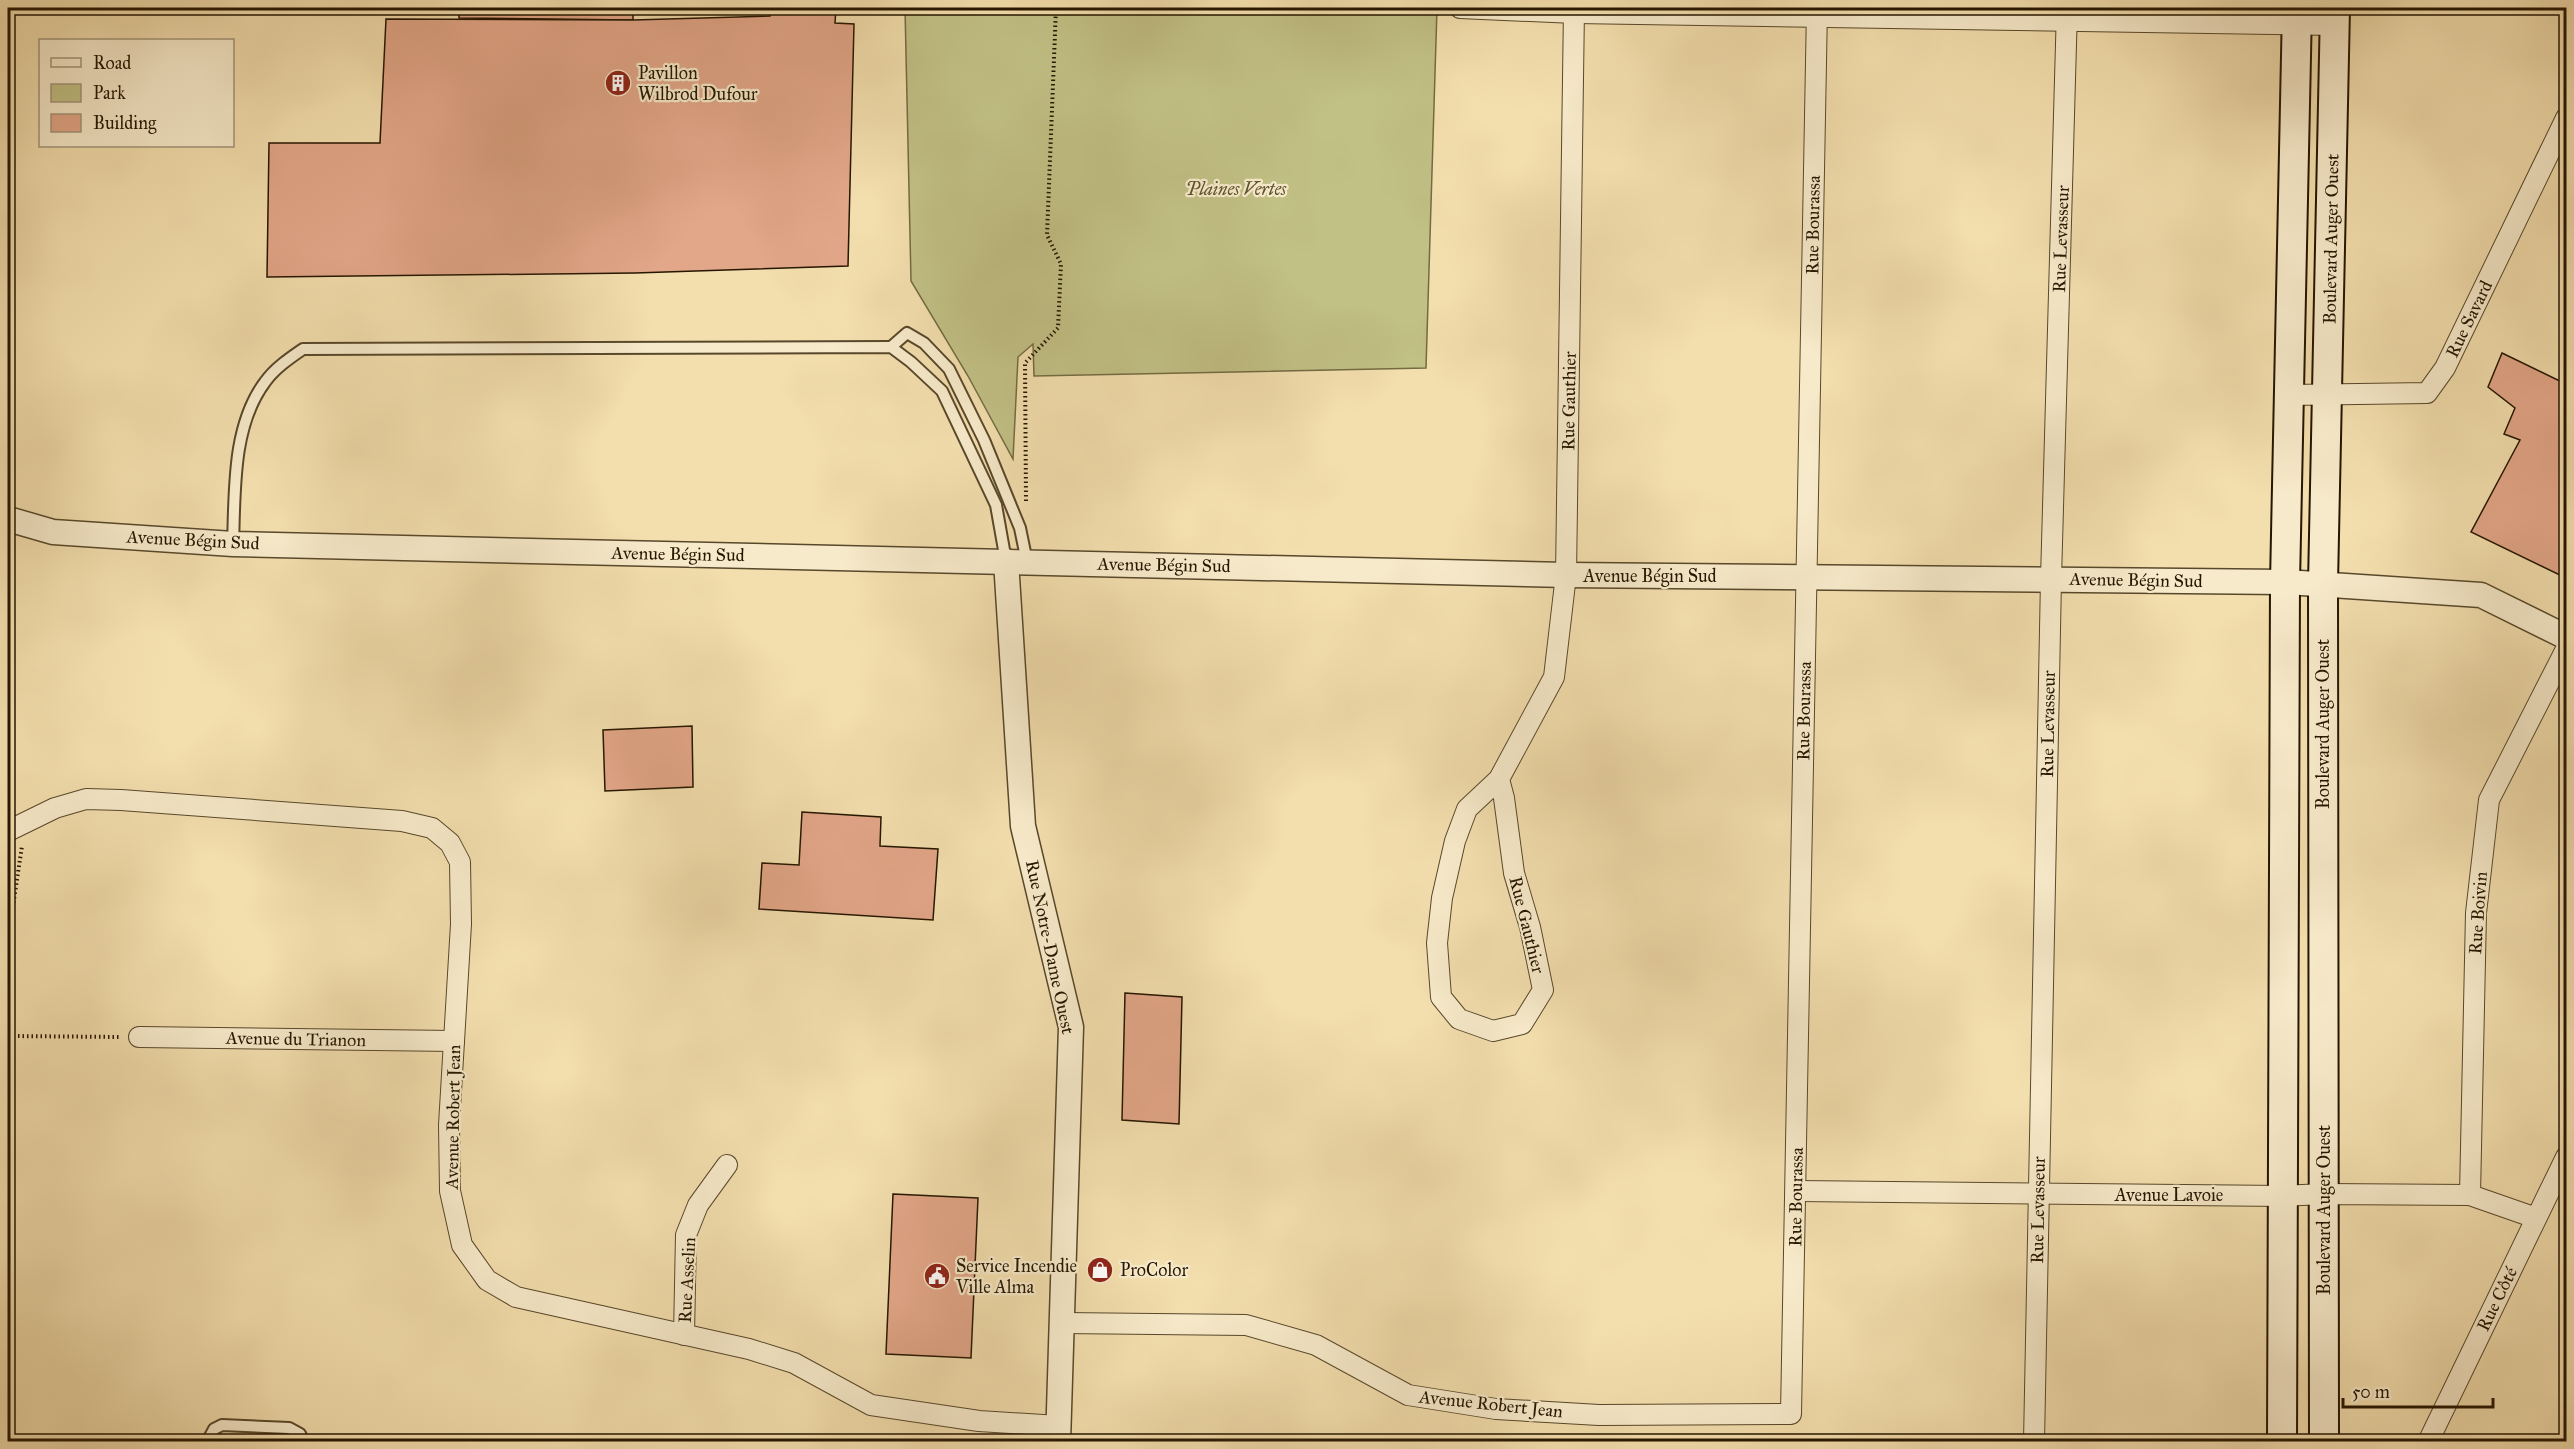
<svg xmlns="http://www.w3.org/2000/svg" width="2574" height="1449" font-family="'IM FELL Great Primer',serif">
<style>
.green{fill:#c1c085;stroke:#736b42;stroke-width:1.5}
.building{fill:#e2a688;stroke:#251600;stroke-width:1.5}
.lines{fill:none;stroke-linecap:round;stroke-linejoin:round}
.service-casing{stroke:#58482b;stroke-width:14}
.minor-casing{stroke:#58482b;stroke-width:22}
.tertiary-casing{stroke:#58482b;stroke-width:27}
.secondary-casing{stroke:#251600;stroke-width:32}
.path{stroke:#251600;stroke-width:4;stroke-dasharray:1.5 3;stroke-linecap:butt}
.service{stroke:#f7eaca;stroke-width:10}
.minor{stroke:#f7eaca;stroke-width:20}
.tertiary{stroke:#f7eaca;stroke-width:24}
.secondary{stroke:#f7eaca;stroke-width:28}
.labels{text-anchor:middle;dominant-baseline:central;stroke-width:4.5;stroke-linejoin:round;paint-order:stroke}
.poi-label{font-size:18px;fill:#251600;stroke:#f7eaca;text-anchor:start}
.park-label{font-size:18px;font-style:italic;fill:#5c522f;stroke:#f7eaca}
.street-label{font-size:18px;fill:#251600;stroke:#f7eaca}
</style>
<rect width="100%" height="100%" fill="#f3dead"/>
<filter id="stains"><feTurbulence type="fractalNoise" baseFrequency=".00333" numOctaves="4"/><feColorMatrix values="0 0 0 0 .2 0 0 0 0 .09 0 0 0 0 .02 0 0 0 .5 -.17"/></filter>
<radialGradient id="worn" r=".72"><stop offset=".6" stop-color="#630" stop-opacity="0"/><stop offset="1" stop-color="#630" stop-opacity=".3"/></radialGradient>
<polygon class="green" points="905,8 1437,8 1426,368 1034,376 1033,344 1018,357 1013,459 968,376 911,281"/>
<g class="building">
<polygon points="459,8 633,8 633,20 459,18"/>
<polygon points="770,8 836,8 835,23 854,24 848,266 635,273 267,277 269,143 380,143 386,19 633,20 770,16"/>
<polygon points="2502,353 2566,384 2566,578 2471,532 2520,440 2504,434 2515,408 2488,387"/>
<polygon points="692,726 693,787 605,791 603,730"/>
<polygon points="802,812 881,817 880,846 938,849 933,920 759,909 762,863 799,865"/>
<polygon points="1125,993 1182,997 1179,1124 1122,1120"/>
<polygon points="893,1194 978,1198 971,1358 886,1354"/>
</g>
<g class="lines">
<g class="service-casing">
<g id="service">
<polyline points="891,347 907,333 924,343 949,369 984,440 1020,528 1027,562"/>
<path d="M233,544c2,-53 -1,-118 32,-162 10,-14 25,-24 38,-33l588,-2 20,15 31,29 54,114 10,56"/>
<polyline points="207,1442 214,1429 222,1425 289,1428 300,1434 304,1442"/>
</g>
</g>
<g class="minor-casing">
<g id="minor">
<polyline points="1460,8 1575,13 2335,25"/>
<polyline points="2289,395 2427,393 2445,368 2566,118"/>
<polyline points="1499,779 1504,798 1514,873 1530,927 1543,990 1522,1024 1493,1031 1459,1019 1441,997 1437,943 1442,898 1455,841 1467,809 1499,779 1554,677 1566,575 1574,8"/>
<polyline points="8,831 55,808 86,799 121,800 402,821 432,828 450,843 460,862 461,924 449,1125 450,1191 462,1245 487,1280 516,1297 749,1349 794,1363 871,1405 979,1421 1059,1426"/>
<polyline points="139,1037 454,1041"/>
<polyline points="1797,1191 2283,1196 2324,1194 2470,1195 2536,1218"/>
<polyline points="2470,1195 2476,913 2489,800 2566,649"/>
<polyline points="1063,1323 1246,1325 1316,1345 1408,1395 1496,1409 1599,1415 1791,1414 1817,8"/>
<polyline points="684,1335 686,1235 698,1205 727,1165"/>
<polyline points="2034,1442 2051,579 2067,8"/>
<polyline points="2428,1442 2566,1157"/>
</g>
</g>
<g class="tertiary-casing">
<g id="tertiary">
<polyline points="8,519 53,532 233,544 1566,575 2285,582 2481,595 2566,637"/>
<polyline points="1006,561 1023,826 1071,1027 1058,1442"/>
</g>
</g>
<g class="secondary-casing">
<g id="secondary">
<polyline points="2282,1442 2285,582 2297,8"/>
<polyline points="2324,1442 2323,583 2335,8"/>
</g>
</g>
<g class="path">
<polyline points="1026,501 1025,363 1058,328 1061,264 1047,235 1056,8"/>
<polyline points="9,1036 120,1037"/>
<polyline points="8,1087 13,906 22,846"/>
</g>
<use href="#service" class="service"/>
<use href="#minor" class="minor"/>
<use href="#tertiary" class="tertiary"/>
<use href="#secondary" class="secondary"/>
</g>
<defs>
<g id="building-disc" transform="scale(1.35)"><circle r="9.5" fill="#8f2418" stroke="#f7eaca"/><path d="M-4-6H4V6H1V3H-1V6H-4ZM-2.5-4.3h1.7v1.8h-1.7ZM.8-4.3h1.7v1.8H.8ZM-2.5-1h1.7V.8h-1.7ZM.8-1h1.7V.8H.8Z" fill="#fff"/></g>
<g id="shop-disc" transform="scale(1.35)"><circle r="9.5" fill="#8f2418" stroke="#f7eaca"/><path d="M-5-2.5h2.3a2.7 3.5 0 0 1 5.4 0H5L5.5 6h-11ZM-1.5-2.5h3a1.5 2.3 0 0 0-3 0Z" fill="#fff"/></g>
<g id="civic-disc" transform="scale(1.35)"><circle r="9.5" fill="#8f2418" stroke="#f7eaca"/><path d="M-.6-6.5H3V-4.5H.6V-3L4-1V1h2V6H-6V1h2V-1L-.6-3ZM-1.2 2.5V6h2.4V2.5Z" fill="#fff"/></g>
</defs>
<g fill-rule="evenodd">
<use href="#building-disc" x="618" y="83"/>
<use href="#shop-disc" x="1100" y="1270"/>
<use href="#civic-disc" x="937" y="1276"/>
</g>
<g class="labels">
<g class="poi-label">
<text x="638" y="73">Pavillon<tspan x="638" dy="21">Wilbrod Dufour</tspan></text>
<text x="956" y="1266">Service Incendie<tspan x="956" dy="21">Ville Alma</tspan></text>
<text x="1120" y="1270">ProColor</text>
</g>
<g class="park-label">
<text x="1236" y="189">Plaines Vertes</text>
</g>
<g class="street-label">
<text transform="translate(1813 225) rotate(-89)">Rue Bourassa</text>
<text transform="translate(2061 239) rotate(-88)">Rue Levasseur</text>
<text transform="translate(2331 239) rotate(-89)">Boulevard Auger Ouest</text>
<text transform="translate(2469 319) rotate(-64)">Rue Savard</text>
<text transform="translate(1569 401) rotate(-89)">Rue Gauthier</text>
<text transform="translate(193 540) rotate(3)">Avenue Bégin Sud</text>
<text transform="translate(678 554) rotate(1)">Avenue Bégin Sud</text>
<text transform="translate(1164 565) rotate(1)">Avenue Bégin Sud</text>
<text x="1650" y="576">Avenue Bégin Sud</text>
<text transform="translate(2136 580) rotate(1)">Avenue Bégin Sud</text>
<text transform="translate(1804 711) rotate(-89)">Rue Bourassa</text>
<text transform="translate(2048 724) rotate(-89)">Rue Levasseur</text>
<text transform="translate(2323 724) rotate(-90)">Boulevard Auger Ouest</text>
<text transform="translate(2478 913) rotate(-86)">Rue Boivin</text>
<text transform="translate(1527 925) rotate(76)">Rue Gauthier</text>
<text transform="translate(1050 947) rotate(78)">Rue Notre-Dame Ouest</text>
<text transform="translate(296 1039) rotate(1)">Avenue du Trianon</text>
<text transform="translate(453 1117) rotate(-89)">Avenue Robert Jean</text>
<text x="2169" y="1195">Avenue Lavoie</text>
<text transform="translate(1796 1197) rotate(-89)">Rue Bourassa</text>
<text transform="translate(2038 1210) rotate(-89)">Rue Levasseur</text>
<text transform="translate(2324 1210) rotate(-90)">Boulevard Auger Ouest</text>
<text transform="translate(687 1280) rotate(-87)">Rue Asselin</text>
<text transform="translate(2497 1299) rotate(-64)">Rue Côté</text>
<text transform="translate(1491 1404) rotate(6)">Avenue Robert Jean</text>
</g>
</g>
<rect width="2574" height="1449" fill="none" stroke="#f3dead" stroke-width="30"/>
<rect x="9" y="9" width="2556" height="1431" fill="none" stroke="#251600" stroke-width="3"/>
<rect x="15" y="15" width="2544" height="1419" fill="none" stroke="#251600" stroke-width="1.5"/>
<rect x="39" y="39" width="195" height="108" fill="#f7eaca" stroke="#a39579" stroke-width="1.5"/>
<rect x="51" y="58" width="30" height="9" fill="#f7eaca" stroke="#a39579" stroke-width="1.5"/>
<text x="93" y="69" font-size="18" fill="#251600">Road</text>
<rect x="51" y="84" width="30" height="18" fill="#c1c085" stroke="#a39579" stroke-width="1.5"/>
<text x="93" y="99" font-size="18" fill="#251600">Park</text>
<rect x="51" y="114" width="30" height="18" fill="#e2a688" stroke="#a39579" stroke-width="1.5"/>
<text x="93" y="129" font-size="18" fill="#251600">Building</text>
<path d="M2343 1398v9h150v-9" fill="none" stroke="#251600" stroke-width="3"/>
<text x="2352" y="1398" font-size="18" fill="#251600" stroke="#f7eaca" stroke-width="4.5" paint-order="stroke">50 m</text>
<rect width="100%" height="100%" filter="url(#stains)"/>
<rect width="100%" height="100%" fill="url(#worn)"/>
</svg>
